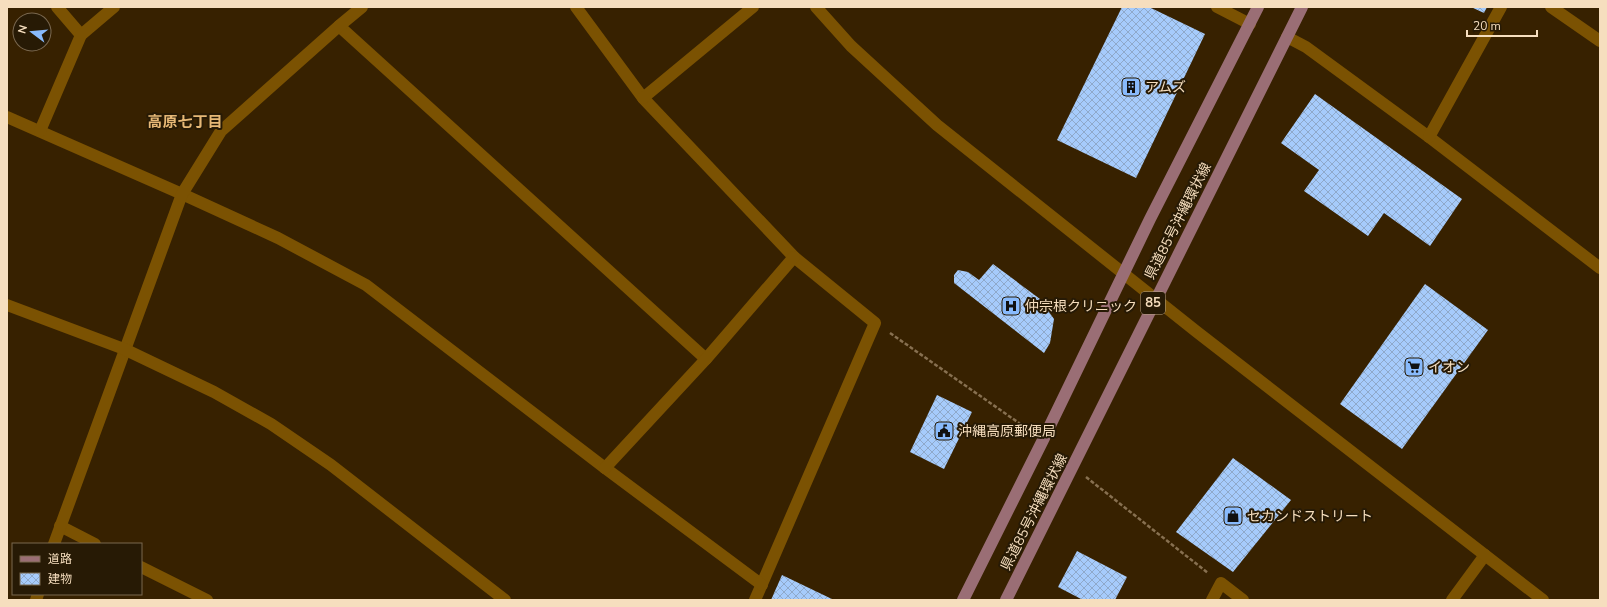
<svg xmlns="http://www.w3.org/2000/svg" width="1607" height="607" font-family="'Nunito Sans','Noto Sans JP',sans-serif">
<style>
.building{fill:url(#building-cross-hatch)}
.lines{fill:none;stroke-linecap:round;stroke-linejoin:round}
.path{stroke:#877050;stroke-width:2.5;stroke-dasharray:4 2;stroke-linecap:butt}
.minor{stroke:#7b5202;stroke-width:12}
.tertiary{stroke:#7b5202;stroke-width:12}
.primary{stroke:#9a6e75;stroke-width:12}
.labels{text-anchor:middle;dominant-baseline:central;stroke-width:4;stroke-linejoin:round;paint-order:stroke}
.shield{fill:#271a05;stroke:#b8a386;stroke-width:1}
.shield-label{font-size:13px;font-weight:bold;fill:#f6debe}
.poi-label{font-size:14px;fill:#f6debe;stroke:#271a05;text-anchor:start}
.street-label{font-size:14px;fill:#f6debe;stroke:#271a05}
.neighbourhood-label{font-size:15px;font-weight:bold;fill:#e6b876;stroke:#271a05}
</style>
<defs>
<pattern id="building-cross-hatch" width="8" height="8" patternUnits="userSpaceOnUse"><rect width="8" height="8" fill="#a6cbfb"/><path d="M0 0l8 8M0 8l8-8" fill="none" stroke="#8fa9ca"/></pattern>
</defs>
<rect width="100%" height="100%" fill="#372100"/>
<g class="building">
<polygon points="1122,7 1149,7 1205,34 1136,178 1057,140"/>
<polygon points="1471,7 1487,7 1484,13"/>
<polygon points="1315,94 1462,199 1430,246 1384,213 1368,236 1304,191 1319,170 1281,143"/>
<polygon points="993,264 1040,299 1054,319 1050,343 1044,353 954,283 954,275 958,270 968,272 979,280"/>
<polygon points="1425,284 1488,330 1402,449 1340,404"/>
<polygon points="937,395 972,412 944,469 910,452"/>
<polygon points="1233,458 1291,500 1233,572 1176,532"/>
<polygon points="1077,551 1127,577 1115,600 1083,600 1058,587"/>
<polygon points="782,575 834,600 771,600"/>
</g>
<g class="lines">
<g class="path">
<polyline points="890,333 1029,430"/>
<polyline points="1086,477 1208,573"/>
</g>
<g class="minor">
<polyline points="57,7 81,35"/>
<polyline points="576,7 643,98 794,257 875,323 755,600"/>
<polyline points="1217,7 1250,24"/>
<polyline points="1551,7 1600,41"/>
<polyline points="339,26 706,359"/>
<polyline points="1287,37 1306,47 1429,137 1600,268"/>
<polyline points="643,98 753,7"/>
<polyline points="7,117 182,194 278,238 366,285 605,468 762,585"/>
<polyline points="40,131 81,35 114,7"/>
<polyline points="1429,137 1501,7"/>
<polyline points="605,468 706,359 794,257"/>
<polyline points="60,526 95,544"/>
<polyline points="54,544 182,194 221,131 339,26 362,7"/>
<polyline points="141,567 207,600"/>
<polyline points="36,600 38,594"/>
<polyline points="1212,600 1221,583 1243,600"/>
<polyline points="1452,600 1485,555"/>
</g>
<g class="tertiary">
<polyline points="816,7 851,46 937,125 1197,332 1543,600"/>
<polyline points="7,305 124,349 214,392 271,424 331,465 505,600"/>
</g>
<g class="primary">
<polyline points="963,600 1043,440 1150,219 1258,7"/>
<polyline points="1006,600 1302,7"/>
</g>
</g>
<defs>
<g id="building-square" transform="scale(1)"><rect x="-9" y="-9" width="18" height="18" rx="4" fill="#88bafc" stroke="#271a05"/><path d="M-4-6H4V6H1V3H-1V6H-4ZM-2.5-4.3h1.7v1.8h-1.7ZM.8-4.3h1.7v1.8H.8ZM-2.5-1h1.7V.8h-1.7ZM.8-1h1.7V.8H.8Z" fill="#111"/></g>
<g id="hospital-square" transform="scale(1)"><rect x="-9" y="-9" width="18" height="18" rx="4" fill="#88bafc" stroke="#271a05"/><path d="M-5-5h3v3.5h4V-5h3V5h-3V1.5h-4V5h-3Z" fill="#111"/></g>
<g id="supermarket-square" transform="scale(1)"><rect x="-9" y="-9" width="18" height="18" rx="4" fill="#88bafc" stroke="#271a05"/><path d="M-6-5.5h2.5l.6 2H6L4.5 2H-2.5L-4.4-4H-6ZM-1.5 3.2a1.3 1.3 0 1 0 .1 0ZM3 3.2a1.3 1.3 0 1 0 .1 0Z" fill="#111"/></g>
<g id="civic-square" transform="scale(1)"><rect x="-9" y="-9" width="18" height="18" rx="4" fill="#88bafc" stroke="#271a05"/><path d="M-.6-6.5H3V-4.5H.6V-3L4-1V1h2V6H-6V1h2V-1L-.6-3ZM-1.2 2.5V6h2.4V2.5Z" fill="#111"/></g>
<g id="shop-square" transform="scale(1)"><rect x="-9" y="-9" width="18" height="18" rx="4" fill="#88bafc" stroke="#271a05"/><path d="M-5-2.5h2.3a2.7 3.5 0 0 1 5.4 0H5L5.5 6h-11ZM-1.5-2.5h3a1.5 2.3 0 0 0-3 0Z" fill="#111"/></g>
</defs>
<g fill-rule="evenodd">
<use href="#building-square" x="1131" y="87"/>
<use href="#hospital-square" x="1011" y="306"/>
<use href="#supermarket-square" x="1414" y="367"/>
<use href="#civic-square" x="944" y="431"/>
<use href="#shop-square" x="1233" y="516"/>
</g>
<g class="labels">
<rect class="shield" x="1141" y="292" width="24" height="22" rx="3"/>
<g class="shield-label">
<text x="1153" y="303">85</text>
</g>
<g class="poi-label">
<text x="1145" y="87">アムズ</text>
<text x="1025" y="306">仲宗根クリニック</text>
<text x="1428" y="367">イオン</text>
<text x="958" y="431">沖縄高原郵便局</text>
<text x="1247" y="516">セカンドストリート</text>
</g>
<g class="street-label">
<text transform="translate(1178 221) rotate(-63)">県道85号沖縄環状線</text>
<text transform="translate(1034 512) rotate(-63)">県道85号沖縄環状線</text>
</g>
<g class="neighbourhood-label">
<text x="185" y="122">高原七丁目</text>
</g>
</g>
<rect width="1607" height="607" fill="none" stroke="#f6debe" stroke-width="16"/>
<rect x="12" y="543" width="130" height="52" fill="#271a05" stroke="#7a684f"/>
<rect x="20" y="556" width="20" height="6" fill="#9a6e75" stroke="#7a684f"/>
<text x="48" y="563" font-size="12" fill="#f6debe">道路</text>
<rect x="20" y="573" width="20" height="12" fill="url(#building-cross-hatch)" stroke="#7a684f"/>
<text x="48" y="583" font-size="12" fill="#f6debe">建物</text>
<g transform="translate(32 32) rotate(286)"><circle r="19" fill="#271a05" stroke="#7a684f"/>
<path d="M0-3L7 15L0 10L-7 15Z" fill="#88bafc"/>
<text y="-6" font-size="11" font-weight="bold" text-anchor="middle" fill="#f6debe">N</text>
</g>
<path d="M1467 30v6h70v-6" fill="none" stroke="#f6debe" stroke-width="2"/>
<text x="1473" y="30" font-size="12" fill="#f6debe" stroke="#271a05" stroke-width="3" paint-order="stroke">20 m</text>
</svg>
